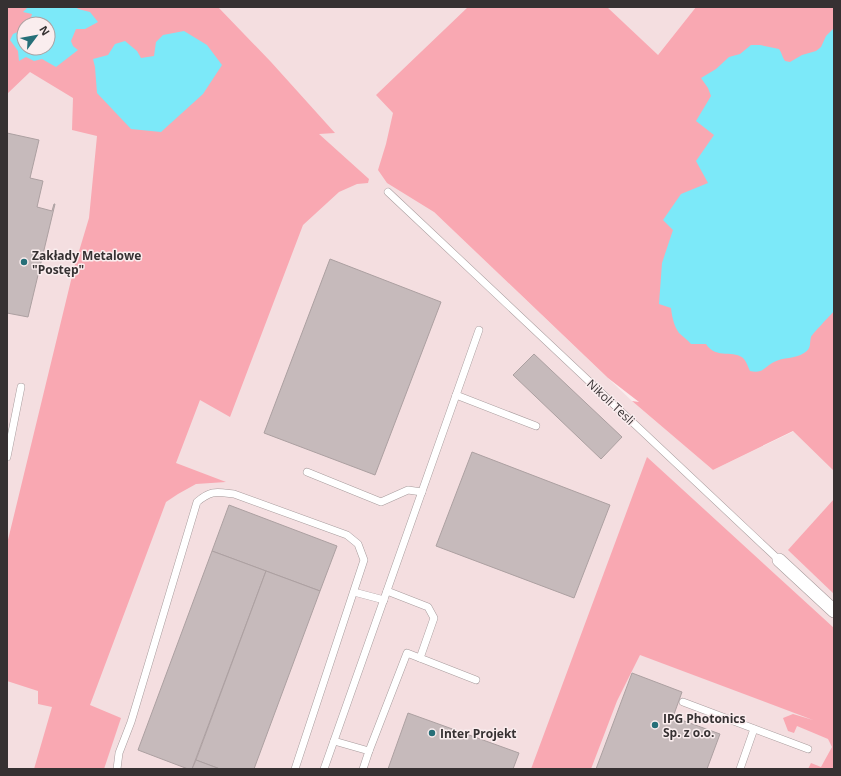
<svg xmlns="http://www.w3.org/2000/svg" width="841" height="776" font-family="'Open Sans',sans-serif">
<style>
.built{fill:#f4dee0;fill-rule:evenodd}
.green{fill:#f9a8b2;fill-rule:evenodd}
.water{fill:#7ce9f9}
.building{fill:#c6babb;stroke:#aca0a1}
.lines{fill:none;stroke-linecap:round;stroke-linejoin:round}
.lane-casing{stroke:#a89c9d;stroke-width:8}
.street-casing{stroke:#a89c9d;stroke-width:14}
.lane{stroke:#fff;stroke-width:7}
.street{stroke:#fff;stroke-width:13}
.poi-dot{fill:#266f78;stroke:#faedee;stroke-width:1.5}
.labels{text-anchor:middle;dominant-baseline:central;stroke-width:3;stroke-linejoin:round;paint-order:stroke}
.poi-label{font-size:12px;font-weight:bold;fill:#363132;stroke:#faedee;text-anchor:start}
.street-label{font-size:12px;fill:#363132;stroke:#faedee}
</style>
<rect width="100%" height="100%" fill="#faedee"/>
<path class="built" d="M7,7h689l-38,48 -224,157 198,189 81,69 121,-58v357h-827zM24,24h24v24h-24z"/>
<g class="green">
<path d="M7,7h211l53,55 64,71 -16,1 50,45 -1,4 -11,1 -18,8 -36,33 -73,192 -30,-17 -24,63 50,19 -30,2 -18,10 -12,8 -76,203 31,13 -17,51h-70l18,-62 -14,-3v-13l-31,-10v-137l67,-276 15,-50 8,-82 -25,-6 1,-32 -43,-26 -23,22zM24,24h24v24h-24z"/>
<polygon points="468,7 607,7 658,55 696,7 834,7 834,471 793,431 713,470 632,401 639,402 608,378 434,212 387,183 378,170 386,144 393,113 376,95"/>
<polygon points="647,457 834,628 834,769 808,769 811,763 821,767 832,747 828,739 797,726 794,733 788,731 783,718 793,714 813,720 640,655 617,701 591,769 531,769"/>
<polygon points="834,499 834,594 788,550"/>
</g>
<g class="water">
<polygon points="28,7 76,7 78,9 90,12 98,22 85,29 76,29 71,41 73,46 78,50 56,67 42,59 34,61 26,57 19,61 18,51 10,40 13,34 22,30 24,28 24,48 48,48 48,24 27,24 30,21 32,14 23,12"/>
<path d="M834,28v283c-4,5 -21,22 -23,26 -2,7 1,11 -7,16 -9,6 -21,4 -30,9 -10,5 -11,12 -24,9 -2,-4 -3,-8 -6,-12 -9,-10 -28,1 -38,-15h-15c-3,-4 -8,-7 -12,-11 -5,-7 -7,-16 -8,-25l-12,-4 3,-41 11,-33 -10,-10 18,-26 27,-11 -12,-22 18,-26 -18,-14 15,-25 -3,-8 -7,-10 15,-9 13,-12 11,-3 11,-9h9l19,4c3,4 3,8 6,12l5,1 12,-7 14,-4 5,-4 5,-11z"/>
<polygon points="184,31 207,45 222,65 203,94 161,132 131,129 97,93 95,67 93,59 108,55 115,44 125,41 137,51 141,58 154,56 156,42 163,35"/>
</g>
<g class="building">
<polygon points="7,133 39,140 30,178 43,181 37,207 52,211 54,204 55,204 28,317 7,313"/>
<polygon points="330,259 441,302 375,475 264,433"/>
<polygon points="534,354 622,437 601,459 513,375"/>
<polygon points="472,452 610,505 574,598 436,546"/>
<polygon points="229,505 337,546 320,591 212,551"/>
<polygon points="212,551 266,571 192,769 188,769 138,750"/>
<polygon points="266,571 320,591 254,769 220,769 196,760"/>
<polygon points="632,673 682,692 673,717 720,734 707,769 596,769"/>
<polygon points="408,713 519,753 513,769 388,769"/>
<polygon points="196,760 220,769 192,769"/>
</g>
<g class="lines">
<g class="lane-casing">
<g id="lane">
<polyline points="388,192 779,560"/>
<polyline points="456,395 536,426"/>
<polyline points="7,457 21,387"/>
<polyline points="307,472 381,502 408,490 422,492"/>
<polyline points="387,591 428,607 434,618 420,658"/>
<polyline points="354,592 384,600"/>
<polyline points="683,702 808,749"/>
<polyline points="334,741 369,751 363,769"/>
<polyline points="369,751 407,653 476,680"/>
<path d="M117,769l2,-16 12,-31 66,-220c14,-12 19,-10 37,-8l113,41 11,9 6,16 -69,209"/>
<polyline points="324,769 479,330"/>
<polyline points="740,769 754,729"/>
</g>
</g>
<g class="street-casing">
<polyline id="street" points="779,560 834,611"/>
</g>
<use href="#lane" class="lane"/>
<use href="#street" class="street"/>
</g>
<g class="poi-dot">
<circle cx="24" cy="262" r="4"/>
<circle cx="655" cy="725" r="4"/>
<circle cx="432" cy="733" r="4"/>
</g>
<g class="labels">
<g class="poi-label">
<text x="32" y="255">Zakłady Metalowe<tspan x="32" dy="14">"Postęp"</tspan></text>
<text x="663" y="718">IPG Photonics<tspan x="663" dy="14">Sp. z o.o.</tspan></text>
<text x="440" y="733">Inter Projekt</text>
</g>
<g class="street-label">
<text transform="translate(611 402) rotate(43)">Nikoli Tesli</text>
</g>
</g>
<rect width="841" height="776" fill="none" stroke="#363132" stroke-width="16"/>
<g transform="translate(36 36) rotate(58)"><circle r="19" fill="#faedee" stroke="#aca2a3"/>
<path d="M0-3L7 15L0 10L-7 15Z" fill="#266f78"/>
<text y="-6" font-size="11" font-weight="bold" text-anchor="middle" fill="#363132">N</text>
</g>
</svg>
